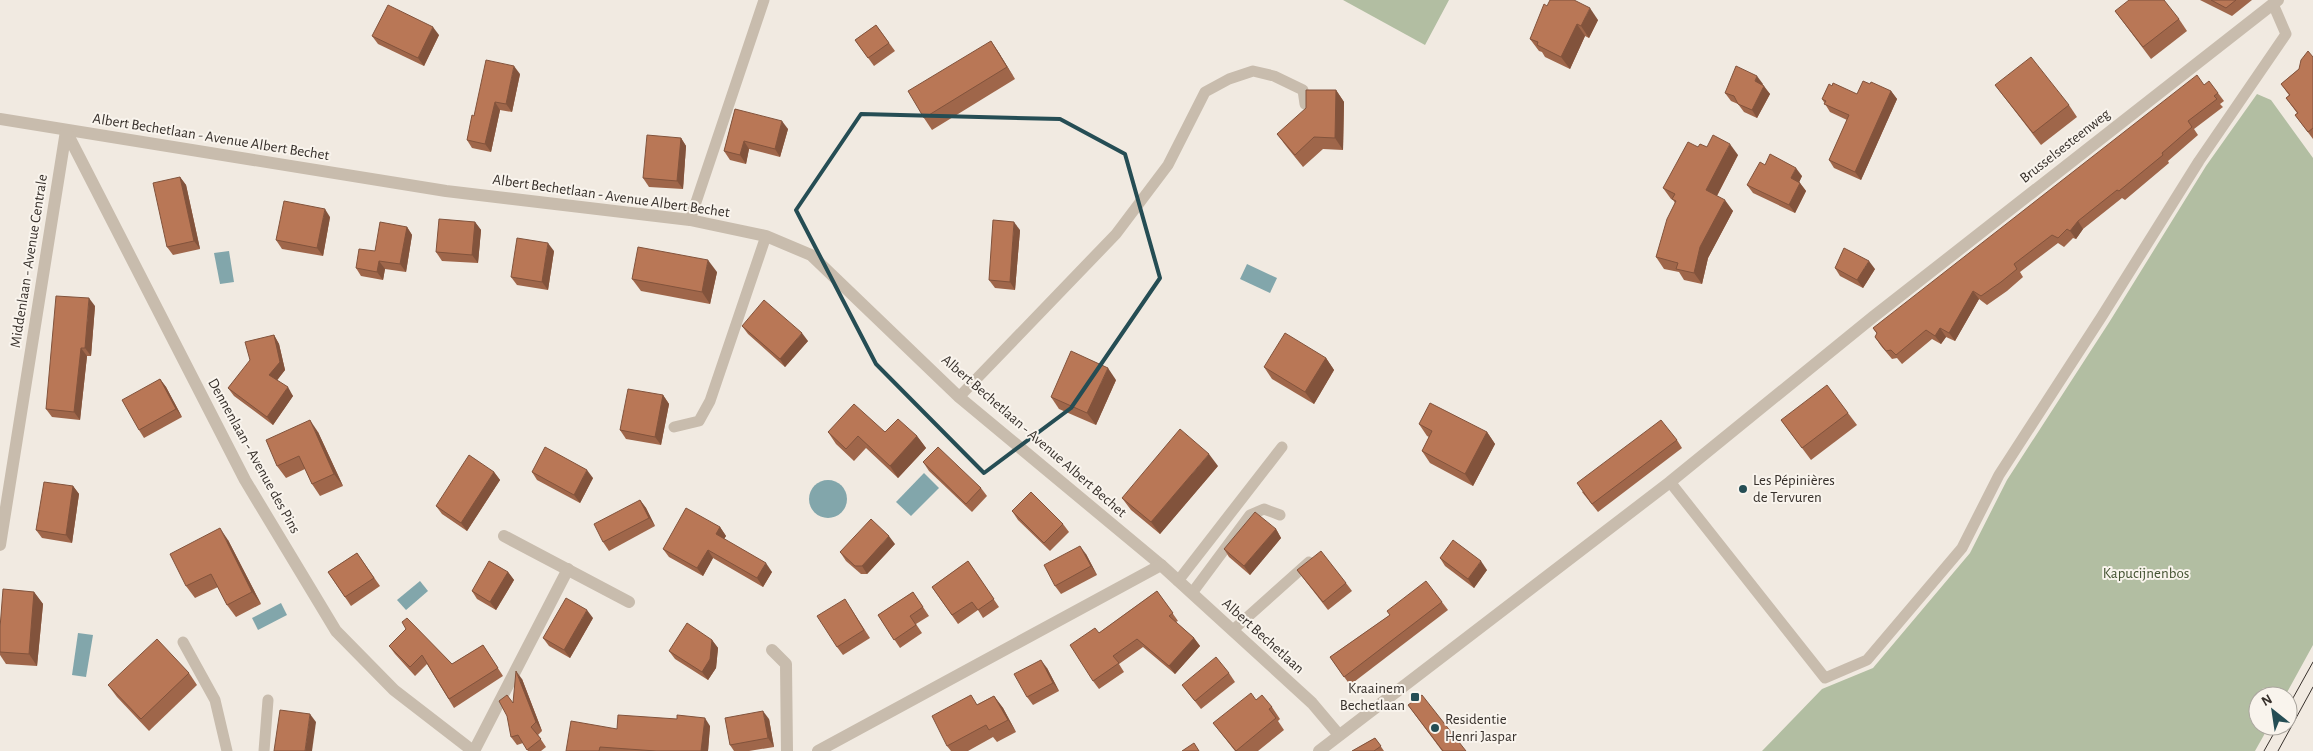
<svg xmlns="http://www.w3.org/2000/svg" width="2313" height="751" font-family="'Alegreya Sans',sans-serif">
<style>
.green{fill:#b2bea2}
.water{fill:#82a6ab}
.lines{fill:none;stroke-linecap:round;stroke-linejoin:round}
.service{stroke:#c8bcad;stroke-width:11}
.minor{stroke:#c8bcad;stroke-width:12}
.tertiary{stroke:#c8bcad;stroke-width:12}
.tram{stroke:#37302b;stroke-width:1}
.wall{fill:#9f664a}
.shaded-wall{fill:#82533c}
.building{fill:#b97756;stroke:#82533c}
.marked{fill:none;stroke:#254d54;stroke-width:4;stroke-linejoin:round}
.poi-dot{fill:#254d54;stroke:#f9f4ed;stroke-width:2}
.labels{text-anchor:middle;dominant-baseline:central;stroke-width:4;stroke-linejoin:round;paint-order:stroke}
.street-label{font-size:15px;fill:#37302b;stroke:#f9f4ed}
.poi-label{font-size:15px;fill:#37302b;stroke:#f9f4ed;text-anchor:start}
.park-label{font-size:15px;fill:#445332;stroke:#f9f4ed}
</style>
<rect width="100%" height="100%" fill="#f1eae1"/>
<g class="green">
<polygon points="1343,0 1449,0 1425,45"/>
<polygon points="2257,94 2271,100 2313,158 2313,645 2285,696 2258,696 2258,726 2269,726 2255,751 1762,751 1822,689 1873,668 1970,553 2007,480 2110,321 2206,166"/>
</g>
<g class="water">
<polygon points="229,251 234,282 220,284 214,253"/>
<polygon points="1247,264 1277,278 1270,293 1240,279"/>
<polygon points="924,473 939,488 911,516 896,502"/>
<circle cx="828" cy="499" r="19"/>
<polygon points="420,581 428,591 406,610 397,600"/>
<polygon points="281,603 287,615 258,630 252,618"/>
<polygon points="78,633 93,635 86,677 72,675"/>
</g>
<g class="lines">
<g class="service">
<polyline points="690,220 764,0"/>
<polyline points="959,397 1116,234 1168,165 1205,92 1229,79 1253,71 1274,76 1303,90 1305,104"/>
<polyline points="674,427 699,421 710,401 766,236"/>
<polyline points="1670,482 1825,678 1867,660 1962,548 1999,475 2102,316 2199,161 2286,34 2273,4"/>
<polyline points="1178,581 1282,447"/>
<polyline points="1192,593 1250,515 1264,509 1280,515"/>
<polyline points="1233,630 1309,562"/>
<polyline points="183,642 215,700 227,751"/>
<polyline points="264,751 268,700"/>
</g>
<g class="minor">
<polyline points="0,119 446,191 690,220 766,236 811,255 959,397 1161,565 1312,703 1339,735"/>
<polyline points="66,131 245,480 336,631 394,690 473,751"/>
<polyline points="504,536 629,602"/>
<polyline points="0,545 66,131"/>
<polyline points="772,650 786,664 787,751"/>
<polyline points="474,751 568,569"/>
<polyline points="818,751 1161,565"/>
</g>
<polyline class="tertiary" points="1319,751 1670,482 1873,317 2278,0"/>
<g class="tram">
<polyline points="2288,707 2313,662"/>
<polyline points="2264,751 2278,726"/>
<polyline points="2278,751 2313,687"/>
</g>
</g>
<g class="wall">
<polygon points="2200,0 2252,0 2232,16"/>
<polygon points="1547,6 1598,20 1589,38 1585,36 1570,69 1545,57 1542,52 1539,51 1530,39"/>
<polygon points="2115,11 2179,19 2187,31 2151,59"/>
<polygon points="876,25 895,51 874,66 855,40"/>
<polygon points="439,35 424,66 378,44 372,36"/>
<polygon points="991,41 999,53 1015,79 932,130 924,118"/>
<polygon points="2313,57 2313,139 2295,115 2297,113 2286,98 2289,95 2281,84"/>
<polygon points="520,74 512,112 500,110 491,152 472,148 467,140 474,116"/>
<polygon points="1763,84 1762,85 1770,94 1757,118 1744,112 1738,104 1731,101 1725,93"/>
<polygon points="1995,85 2069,105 2077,117 2041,145"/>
<polygon points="2204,85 2218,93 2224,101 2220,104 2223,107 2194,129 2198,135 2168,161 2169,163 2125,200 2122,198 2083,229 2076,239 2073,238 2064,247 2058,243 2020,272 2023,277 2007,291 1987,305 1979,299 1955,341 1946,337 1941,344 1932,339 1902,364 1897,358 1892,359 1881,346 1875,337 1877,334 1873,328"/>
<polygon points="1336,90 1344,102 1343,150 1323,149 1303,167 1286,146 1277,134"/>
<polygon points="1891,91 1897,99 1861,180 1834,168 1829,160 1847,120 1830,112 1822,99"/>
<polygon points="735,109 788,129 780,157 749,149 746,164 730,160 724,151"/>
<polygon points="681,138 686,146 683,189 649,187 643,178"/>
<polygon points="1707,147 1738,155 1717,196 1733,211 1708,258 1702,284 1684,280 1679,272 1664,269 1656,257 1675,203 1673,200 1671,199 1663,188"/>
<polygon points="1765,165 1802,176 1799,182 1806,191 1795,213 1753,193 1747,185"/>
<polygon points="180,177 186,185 200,249 173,255 167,247"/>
<polygon points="330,217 323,256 282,249 276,240"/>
<polygon points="475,222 481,230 478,263 442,261 436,252"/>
<polygon points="407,227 412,235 406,272 385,269 383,280 361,276 356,268 375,251"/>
<polygon points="1020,230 1015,290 995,288 989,280"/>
<polygon points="554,251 548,290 517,285 511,277"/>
<polygon points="1835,268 1875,269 1863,288 1840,276"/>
<polygon points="717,272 710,304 641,291 632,279"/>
<polygon points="95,306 91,356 87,356 80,420 52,417 46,409"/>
<polygon points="742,326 808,341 785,367 748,334"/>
<polygon points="274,335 279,344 285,370 277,380 293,396 273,425 234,396 228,388"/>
<polygon points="1326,358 1334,370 1314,404 1272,379 1264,367"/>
<polygon points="160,379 166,387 182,417 144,438 139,430"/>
<polygon points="1116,380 1096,425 1059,409 1051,397"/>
<polygon points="663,395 669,404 661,445 626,439 620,430"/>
<polygon points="1848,413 1857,425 1811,460 1781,420"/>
<polygon points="1419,424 1487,432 1495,444 1473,486 1430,463 1422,451 1429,437 1427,436"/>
<polygon points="318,432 343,486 320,496 312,484 305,469 286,478 277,466"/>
<polygon points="828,432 885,432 917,436 926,448 898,478 866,448 854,461 836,444"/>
<polygon points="1677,440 1682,448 1598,512 1582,492"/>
<polygon points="923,462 981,488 987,496 972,512 929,471"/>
<polygon points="1218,466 1160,534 1131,510 1122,498"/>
<polygon points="494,472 500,480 467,531 442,514 436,506"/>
<polygon points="532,472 593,478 580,503 537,480"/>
<polygon points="73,486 79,494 72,543 42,538 36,530"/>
<polygon points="640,500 646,508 655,526 609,551 603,542"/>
<polygon points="1012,511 1063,524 1069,532 1050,551 1018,520"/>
<polygon points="720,527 726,536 724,539 772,572 763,587 713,558 703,576 669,557 663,549"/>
<polygon points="1276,529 1281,538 1250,575 1229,557 1224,549"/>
<polygon points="228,540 261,604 236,617 227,605 218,587 195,598 186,586"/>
<polygon points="895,544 867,574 861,574 846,561 840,552"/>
<polygon points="357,553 380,586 351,606 328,572"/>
<polygon points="1086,554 1097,575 1061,594 1055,586"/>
<polygon points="1440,558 1487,570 1474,588 1445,566"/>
<polygon points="968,561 999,607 983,618 978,610 958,624 932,587"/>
<polygon points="1297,570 1346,583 1352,591 1328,610"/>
<polygon points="508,572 514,580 496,610 477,599 472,591"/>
<polygon points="1157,591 1178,621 1176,622 1194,638 1200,646 1175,674 1143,647 1119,664 1124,672 1099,689 1093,681 1099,633"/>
<polygon points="34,592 43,604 37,666 6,664 0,655 0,652"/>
<polygon points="913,592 929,616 916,624 922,633 900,648 878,615"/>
<polygon points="1442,602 1448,610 1350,685 1330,657 1390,615"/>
<polygon points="850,607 870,638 843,655 837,647"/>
<polygon points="593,618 570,658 549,646 543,638"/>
<polygon points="712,640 718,648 716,668 708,680 675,659 669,651"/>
<polygon points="483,645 503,676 454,708 427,664 415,676 395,654 389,646 452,664"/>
<polygon points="1047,668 1059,691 1033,705 1027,697"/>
<polygon points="189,673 197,685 149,731 117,697 108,685"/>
<polygon points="1229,673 1235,682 1201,709 1182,685"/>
<polygon points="522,679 542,731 538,735 546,747 541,751 528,751 523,743 517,745 511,737 513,703"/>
<polygon points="994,696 1003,708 1016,732 997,742 993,737 968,751 951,751 947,746 978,704"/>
<polygon points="1256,700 1272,707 1280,719 1278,721 1284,730 1258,751 1235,751 1213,723"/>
<polygon points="1408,705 1466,751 1442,751"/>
<polygon points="769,719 774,747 749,751 734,751 730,745"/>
<polygon points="710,726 708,751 566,751 617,729"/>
<polygon points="1375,738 1384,751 1352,751"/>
</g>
<g class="shaded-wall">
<polygon points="1590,8 1598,20 1589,38 1581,26"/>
<polygon points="1577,24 1585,36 1570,69 1561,57"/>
<polygon points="433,27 439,35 424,66 418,58"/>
<polygon points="991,41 999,53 1015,79 1007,67"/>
<polygon points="514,66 520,74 512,112 506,104"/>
<polygon points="1757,76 1763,84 1760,90 1755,81"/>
<polygon points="1764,86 1770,94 1757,118 1752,110"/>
<polygon points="1336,90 1344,102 1343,150 1335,138"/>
<polygon points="1891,91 1897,99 1861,180 1855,172"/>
<polygon points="495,102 500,110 491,152 485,144"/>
<polygon points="782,121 788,129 780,157 775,149"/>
<polygon points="681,138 686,146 683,189 677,181"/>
<polygon points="744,141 749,149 746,164 740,155"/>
<polygon points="1730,144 1738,155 1714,201 1706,190"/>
<polygon points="1796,168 1802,176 1797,187 1791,178"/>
<polygon points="180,177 186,185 200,249 194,241"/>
<polygon points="1800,183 1806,191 1795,213 1789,205"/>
<polygon points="1725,200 1733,211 1708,258 1702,284 1694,273 1700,247"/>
<polygon points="325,209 330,217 323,256 317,248"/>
<polygon points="2078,221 2083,229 2076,239 2070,231"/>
<polygon points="475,222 481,230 478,263 472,255"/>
<polygon points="1014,222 1020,230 1015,290 1010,282"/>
<polygon points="407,227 412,235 406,272 400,264"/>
<polygon points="548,243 554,251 548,290 542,282"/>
<polygon points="708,260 717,272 710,304 702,292"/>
<polygon points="379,261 385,269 383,280 377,272"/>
<polygon points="1869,261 1875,269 1863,288 1857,280"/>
<polygon points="1973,291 1979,299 1955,341 1949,333"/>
<polygon points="89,298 95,306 91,356 85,348"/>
<polygon points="1940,328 1946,337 1941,344 1935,336"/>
<polygon points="802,333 808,341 785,367 780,359"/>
<polygon points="274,335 279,344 285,370 275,383 269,375"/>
<polygon points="81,348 87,356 80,420 74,412"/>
<polygon points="1326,358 1334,370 1314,404 1305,392"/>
<polygon points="1108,368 1116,380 1096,425 1087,413"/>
<polygon points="160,379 166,387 182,417 176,409"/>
<polygon points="288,387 293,396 273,425 267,417"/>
<polygon points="663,395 669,404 661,445 655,437"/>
<polygon points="310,420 318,432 343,486 334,474"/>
<polygon points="1487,432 1495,444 1473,486 1465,474"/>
<polygon points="917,436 926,448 898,478 890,466"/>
<polygon points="1209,454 1218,466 1160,534 1151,522"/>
<polygon points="587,470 593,478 580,503 574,495"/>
<polygon points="494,472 500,480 467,531 461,523"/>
<polygon points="73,486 79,494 72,543 66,535"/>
<polygon points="640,500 646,508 655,526 649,518"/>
<polygon points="720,527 726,536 722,542 716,534"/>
<polygon points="220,528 228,540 261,604 252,592"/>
<polygon points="1276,529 1281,538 1250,575 1244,566"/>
<polygon points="889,536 895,544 867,574 862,566"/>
<polygon points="1080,546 1086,554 1097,575 1091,566"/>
<polygon points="708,550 713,558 703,576 697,568"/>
<polygon points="1481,561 1487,570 1474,588 1468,579"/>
<polygon points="766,563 772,572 763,587 757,578"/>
<polygon points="508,572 514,580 496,610 490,602"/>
<polygon points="34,592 43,604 37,666 29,654"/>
<polygon points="587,610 593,618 570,658 564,650"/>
<polygon points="1194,638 1200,646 1175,674 1169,666"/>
<polygon points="712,640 718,648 716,668 708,680 702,672"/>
<polygon points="1041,660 1047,668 1059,691 1053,683"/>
<polygon points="516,671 522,679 542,731 536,722"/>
<polygon points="994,696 1003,708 1016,732 1008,720"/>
<polygon points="763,711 769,719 774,747 768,738"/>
<polygon points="310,714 316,722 312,751 305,751"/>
<polygon points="705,718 710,726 708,751 701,751"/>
</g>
<g class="building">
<polygon points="1550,0 1574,0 1590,8 1581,26 1577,24 1561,57 1537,45 1538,42 1530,39 1544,4 1547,6"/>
<polygon points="2129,0 2164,0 2179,19 2143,47 2115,11"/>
<polygon points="2211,0 2236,0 2226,8"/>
<polygon points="388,5 433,27 418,58 372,36"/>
<polygon points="876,25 889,43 868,58 855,40"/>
<polygon points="991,41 1007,67 924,118 908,91"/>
<polygon points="2308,51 2313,57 2313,128 2308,132 2295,115 2298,113 2286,98 2290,95 2281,84 2299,69 2301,60"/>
<polygon points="2031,57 2069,105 2033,133 1995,85"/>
<polygon points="486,60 514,66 506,104 495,102 485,144 467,140 472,115 474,116"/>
<polygon points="1736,66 1757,76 1755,81 1764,86 1752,110 1738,104 1734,96 1725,93"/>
<polygon points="2197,75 2204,85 2209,81 2218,93 2214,96 2217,99 2188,121 2192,127 2162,153 2163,155 2119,191 2117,190 2078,221 2070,231 2067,229 2058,238 2052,235 2014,264 2017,269 2001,282 1981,296 1973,291 1949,333 1940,328 1935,336 1926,330 1896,355 1891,350 1886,351 1875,337 1877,333 1873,328"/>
<polygon points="1863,81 1870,84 1871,82 1891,91 1855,172 1829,160 1849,115 1824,104 1826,101 1822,99 1829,84 1832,86 1833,83 1857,94"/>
<polygon points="1306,90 1336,90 1335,138 1314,137 1295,155 1277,134 1306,108"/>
<polygon points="735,109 782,121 775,149 744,141 740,155 724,151"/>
<polygon points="647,135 681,138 677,181 643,178"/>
<polygon points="1713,135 1730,144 1706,190 1725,200 1700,247 1694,273 1676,269 1678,263 1656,257 1667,219 1676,201 1672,199 1675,194 1663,188 1688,142 1698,147 1700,144 1707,147"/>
<polygon points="1770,154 1796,168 1791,178 1800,183 1789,205 1747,185 1760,162 1765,165"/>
<polygon points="180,177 194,241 167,247 153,183"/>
<polygon points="284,201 325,209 317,248 276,240"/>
<polygon points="439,219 475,222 472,255 436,252"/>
<polygon points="993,220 1014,222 1010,282 989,280"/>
<polygon points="380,222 407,227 400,264 379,261 377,272 356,268 359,249 375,251"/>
<polygon points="517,238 548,243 542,282 511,277"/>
<polygon points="638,247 708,260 702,292 632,279"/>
<polygon points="1844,248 1869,261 1857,280 1835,268"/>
<polygon points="56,296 89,298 85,348 81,348 74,412 46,409"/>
<polygon points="764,300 802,333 780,359 742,326"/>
<polygon points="1285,333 1326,358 1305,392 1264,367"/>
<polygon points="274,335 280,362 269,375 288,387 267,417 228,388 250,360 245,342"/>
<polygon points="1071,351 1108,368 1087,413 1051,397"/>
<polygon points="160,379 176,409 139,430 122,400"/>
<polygon points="1827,385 1848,413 1802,448 1781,420"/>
<polygon points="628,389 663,395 655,437 620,430"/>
<polygon points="1430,403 1487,432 1465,474 1422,451 1432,431 1419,424"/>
<polygon points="854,404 885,432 898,419 917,436 890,466 858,436 846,449 828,432"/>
<polygon points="310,420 334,474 312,484 299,456 277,466 266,440"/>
<polygon points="1661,420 1677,440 1592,504 1577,483"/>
<polygon points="1180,429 1209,454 1151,522 1122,498"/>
<polygon points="545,447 587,470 574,495 532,472"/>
<polygon points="938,447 981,488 966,504 923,462"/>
<polygon points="469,455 494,472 461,523 436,506"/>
<polygon points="44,482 73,486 66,535 36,530"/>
<polygon points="1031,492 1063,524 1044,543 1012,511"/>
<polygon points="640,500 649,518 603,542 594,524"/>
<polygon points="686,508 720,527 716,534 766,563 757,578 708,550 697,568 663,549"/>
<polygon points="1255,512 1276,529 1244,566 1224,549"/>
<polygon points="871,519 889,536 862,566 855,566 840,552"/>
<polygon points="220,528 252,592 227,605 211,574 186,586 170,554"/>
<polygon points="1453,540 1481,561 1468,579 1440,558"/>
<polygon points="1080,546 1091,566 1055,586 1044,565"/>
<polygon points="1321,551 1346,583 1323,602 1297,570"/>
<polygon points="357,553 374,578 345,597 328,572"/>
<polygon points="489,561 508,572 490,602 472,591"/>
<polygon points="968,561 994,599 978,610 972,602 952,615 932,587"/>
<polygon points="1426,581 1442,602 1344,677 1330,657 1390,615 1387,611"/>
<polygon points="3,589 34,592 29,654 0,652 0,628"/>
<polygon points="1157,591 1173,613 1169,616 1194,638 1169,666 1137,639 1113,656 1119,663 1093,681 1070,645 1095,628 1099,633"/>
<polygon points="913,592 923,607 910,616 916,625 894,640 878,615"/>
<polygon points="566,598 587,610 564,650 543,638"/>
<polygon points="845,599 864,630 837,647 817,616"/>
<polygon points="407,618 452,664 483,645 498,668 449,699 422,655 410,667 389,646 406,629 402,622"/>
<polygon points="687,623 712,640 710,659 702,672 669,651"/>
<polygon points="157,639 189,673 141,719 108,685"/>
<polygon points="1216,657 1229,673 1195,701 1182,685"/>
<polygon points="1041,660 1053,683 1027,697 1014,674"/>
<polygon points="516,671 536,722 531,727 541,739 527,750 518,735 511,737 507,716 499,701 507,695 513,703"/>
<polygon points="1251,693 1256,700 1262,695 1272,707 1269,709 1276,718 1236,751 1213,723"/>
<polygon points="971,695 977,705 994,696 1008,720 989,730 986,725 947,746 932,716"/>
<polygon points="1422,695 1466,751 1443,751 1408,705"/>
<polygon points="280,710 310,714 305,751 274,751"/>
<polygon points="763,711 768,738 730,745 725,718"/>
<polygon points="618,715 677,719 677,715 705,718 701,751 656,751 600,747 599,751 566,751 571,721 617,729"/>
<polygon points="1375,738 1381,746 1374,751 1352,751"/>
<polygon points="1194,743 1199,751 1182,751"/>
</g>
<path class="marked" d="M861,114l199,5 65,35 35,124 -89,130 -87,65 -108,-109 -80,-154z"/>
<g class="poi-dot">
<circle cx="1743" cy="489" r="5"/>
<rect x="1410" y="692" width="10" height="10" rx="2.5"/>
<circle cx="1435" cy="728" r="5"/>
</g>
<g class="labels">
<g class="street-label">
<text transform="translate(211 137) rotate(9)">Albert Bechetlaan - Avenue Albert Bechet</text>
<text transform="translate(2065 146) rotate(-38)">Brusselsesteenweg</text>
<text transform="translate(611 196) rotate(8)">Albert Bechetlaan - Avenue Albert Bechet</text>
<text transform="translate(29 261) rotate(-81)">Middenlaan - Avenue Centrale</text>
<text transform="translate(1034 436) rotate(41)">Albert Bechetlaan - Avenue Albert Bechet</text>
<text transform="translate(254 456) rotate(61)">Dennenlaan - Avenue des Pins</text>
<text transform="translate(1263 636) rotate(42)">Albert Bechetlaan</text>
</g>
<g class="poi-label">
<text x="1753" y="480">Les Pépinières<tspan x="1753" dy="17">de Tervuren</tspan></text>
<text x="1405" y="688" text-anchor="end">Kraainem<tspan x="1405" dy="17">Bechetlaan</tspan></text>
<text x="1445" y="719">Residentie<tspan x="1445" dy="17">Henri Jaspar</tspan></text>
</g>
<g class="park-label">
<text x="2146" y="573">Kapucijnenbos</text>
</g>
</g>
<g transform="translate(2273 711) rotate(330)"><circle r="24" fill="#f9f4ed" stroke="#aba69f"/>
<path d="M0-4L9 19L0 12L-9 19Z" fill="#254d54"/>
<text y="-8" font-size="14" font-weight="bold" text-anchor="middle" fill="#37302b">N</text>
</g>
</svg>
